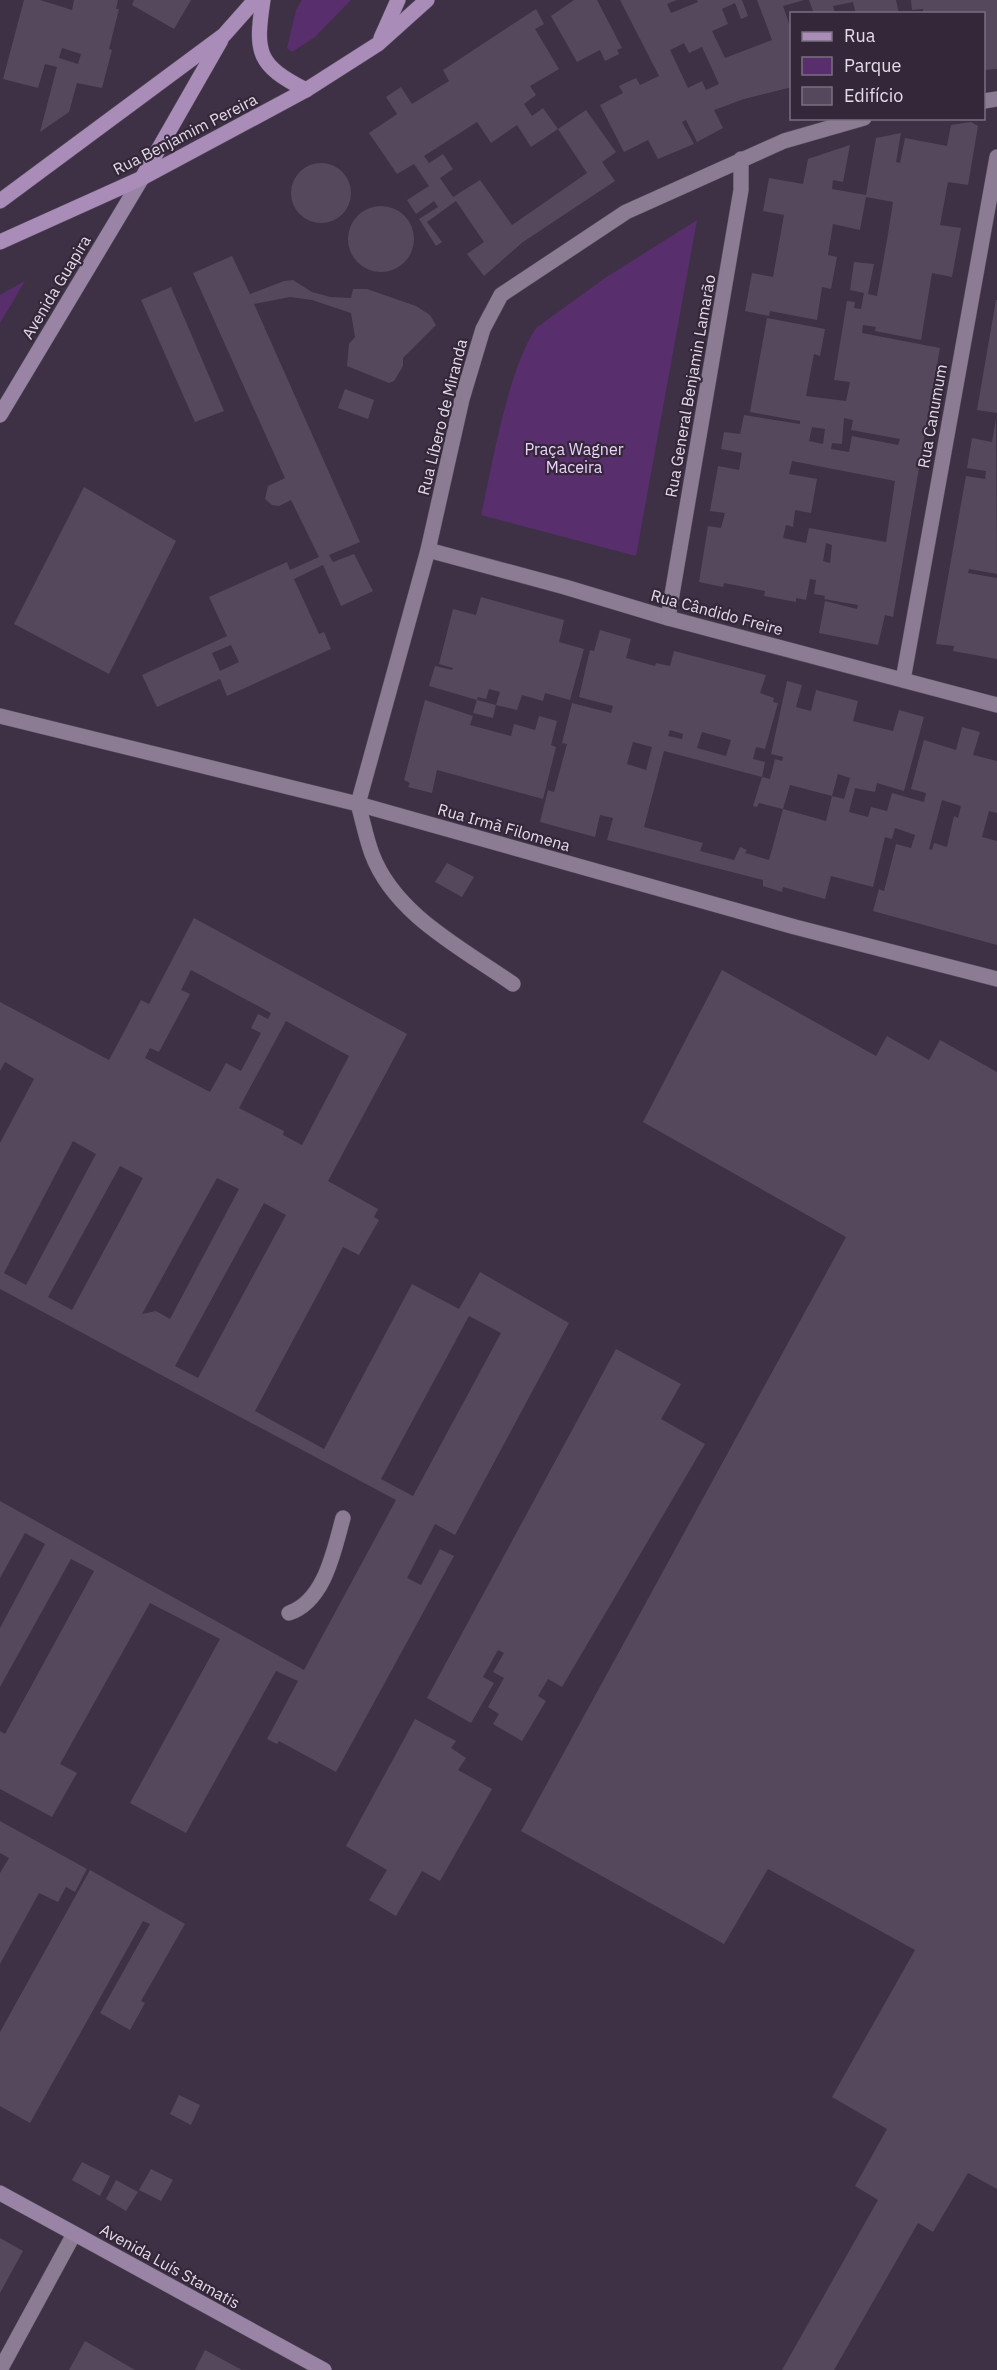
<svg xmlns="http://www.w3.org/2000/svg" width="997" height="2370" font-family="'IBM Plex Sans',sans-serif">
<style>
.green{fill:#582e6c}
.building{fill:#55485c;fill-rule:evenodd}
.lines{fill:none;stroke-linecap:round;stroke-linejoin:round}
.lane-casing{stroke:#5a4f60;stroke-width:16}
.street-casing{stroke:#5a4f60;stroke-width:16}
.secondary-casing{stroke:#5a4f60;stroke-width:16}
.primary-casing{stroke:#5a4f60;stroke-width:16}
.lane{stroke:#8b7c93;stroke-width:15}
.street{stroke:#8b7c93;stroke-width:15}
.secondary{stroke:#9a84a6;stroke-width:15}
.primary{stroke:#aa8cb9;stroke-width:15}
.labels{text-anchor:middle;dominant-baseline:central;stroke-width:4.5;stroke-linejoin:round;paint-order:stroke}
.street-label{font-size:16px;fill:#e3dbe8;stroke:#34273a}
.park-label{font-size:16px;fill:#edd3fc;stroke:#34273a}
</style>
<rect width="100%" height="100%" fill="#3e3145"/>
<g class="green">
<polygon points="302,0 351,0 315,37 292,52 287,48 296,10"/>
<path d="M697,220l-61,336 -155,-41c12,-52 26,-143 55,-187l69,-50z"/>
<polygon points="25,281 0,323 0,295"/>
</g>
<g class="building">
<path d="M24,0h16l32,10 2,-10h44l-2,9h3l-10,40 3,1 -10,38 -25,-5 -8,29 -29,20 17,-65 -12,-3 -7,24 -35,-9zM62,48l19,6 -3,10 -19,-6z"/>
<polygon points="134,0 191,0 174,29 132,5"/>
<polygon points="574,0 597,0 622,48 617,50 619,54 605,61 600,50 577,62 551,16"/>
<path d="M620,0h57l-10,4 4,9 27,-11 -1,-2h45l6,16 -7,3 -6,-16 -13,6 6,15 -16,7 13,27 47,-18 -15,-40h47l-21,6 9,26v55l-48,12 -30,11 9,18 -26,14 -11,-22 -4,2 12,22 -36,15 -10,-19 -24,12 -24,-47 23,-12 -4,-7 17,-8 4,7 19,-9zM684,43l5,10 13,-6 17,37 -13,6 -4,-9 -14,7 -18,-38z"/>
<polygon points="809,0 896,0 899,14 856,14 853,2 833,6 835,14 814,14"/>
<polygon points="911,0 997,0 997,69 984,70 984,14 923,14 923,9 912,10"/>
<path d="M536,9l8,15 -9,5 24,40 -29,17 6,9 -12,9 8,12 11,-8 15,21 28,-19 30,42 -14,10 13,19 -92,61 -39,34 -17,-22 17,-12 -28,-41 -29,21 15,20 -6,4 -17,-27 19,-12 -4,-6 -18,13 -9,-14 22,-14 -15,-22 -17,10 -28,-41 28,-19 -11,-17 15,-10 11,17 37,-23 -6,-11zM477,122l14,21 26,-18 14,22 27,-18 29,44 -75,52 -32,-45 -27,17 -13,-19 13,-9 -10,-15 -14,9 -5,-7z"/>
<path d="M971,122l7,4 -10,59 -20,-3 -8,43 21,3 -9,49 -20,-4 -11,67 -46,-9 1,-4 -13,-2 -1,8 78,15 -47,269 -8,-2 -7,30 -59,-12 6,-32 32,8 1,-4 -34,-6 1,-3 -11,-2 2,-14 -6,-1 -4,21 -10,-2v4l-32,-6 1,-5 -41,-8 -1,4 -24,-5 9,-56 13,2 4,-15 -15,-2 8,-45 21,4 3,-17 -21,-4 3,-17 16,2 4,-19 56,9v-3l-50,-9 17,-94 58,11 -5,27 -6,-2 -8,42 40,5 4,-19 -16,-2 13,-79 8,1 -1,6 7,1 3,-16 -14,-3 4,-28 20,2 -6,30 9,2 11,-62 5,-32 -27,-5 -6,33 -27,-6 -5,31 9,2 -6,32 -9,-2 -5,33 -47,-9 -1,5 -24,-5 7,-38 21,4 11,-62 -21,-4 6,-33 34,6 5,-25 42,-14 -7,37 -10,-2 -1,9 34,6 10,-57 25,-5 -5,29 4,1 5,-25 42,8 4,-21zM844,418l9,2 -2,10 49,9 -2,6 -46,-9 -3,16 -18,-3 1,-6 10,1zM812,427l13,2 -2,15 -14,-3zM792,461l103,20 -9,61 -77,-14 -3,15 -23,-5 3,-13 7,2 2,-17 16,3 6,-34 -28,-5zM826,543l6,2 -2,18 -7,-2z"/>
<circle cx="321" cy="193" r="30"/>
<circle cx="381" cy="239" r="33"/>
<path d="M232,256l18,38 34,-13 9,-1 19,12 18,5 21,1 2,-9h14l49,17 14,9 6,10 -33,33v8l-9,15 -5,2 -42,-17 2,-22 6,-7 -4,-24 -39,-13 -22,-3 -36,7 106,238 -31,13 4,7 21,-8 19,37 -32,15 -18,-41 -29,14 25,55 5,-2 7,17 -104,47 -7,-17 -63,28 -15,-32 85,-39 -18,-39 78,-35 3,8 29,-13 -28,-57 -12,6 -7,-1 -7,-6 3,-13 17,-8 -92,-205zM231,645l8,17 -19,9 -8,-18z"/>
<polygon points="171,287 224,411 195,422 141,300"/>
<polygon points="996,300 997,300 997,413 977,410"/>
<polygon points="345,389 374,400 368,419 338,408"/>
<polygon points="996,419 997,574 969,569 968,573 997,578 997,659 953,651 954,646 936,644 966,476 985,479 986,471 967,468 972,438 992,442"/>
<polygon points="84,487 176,541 109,674 14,624"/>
<polygon points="481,597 564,620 559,642 584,649 570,700 545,693 543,701 522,695 517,710 496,705 500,692 489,689 486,699 478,697 477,700 429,686 435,666 452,670 453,668 439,664 453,609 476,615"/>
<path d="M600,630l31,9 -5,19 29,8 1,-3 14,3 4,-15 92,24 -6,18 14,5 -1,4 5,1 -13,46 -9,-2 -3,12 12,3 -3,15 -98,-26 -20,76 59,16 -3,8 34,9 6,-13 7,3 -2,3 24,7 14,-51 -24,-6 -2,4 -4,-1 9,-29 8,2 5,-20 7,2 1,-4 -12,-3 16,-73 15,4 -6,22 15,4 5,-21 42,11 -5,20 19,5 21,5 6,-21 25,7 -20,74 -27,-8 -2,9 -20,-4 -6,24 19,5 3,-10 16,4 5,-18 32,9 2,-9 -15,-4 13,-49 32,10 6,-23 18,5 -7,23 24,6v52l-8,-2 -7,26 15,4v104l-124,-34 6,-22 5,2 12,-47 15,4 4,-13 -20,-7 -3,11 -7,-2 -12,50 -42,-11 -6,23 -42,-12 -1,5 -19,-6v-6l-156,-40 6,-22 -13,-3 -5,22 -55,-15 8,-32 6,2 13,-48 -5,-1 10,-40 39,10 2,-7 -34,-9 11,-47 4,1zM670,730l13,4 -1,5 -14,-3zM702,732l29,8 -5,16 -29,-8zM633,742l19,5 -6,23 -19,-6zM838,774l12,4 -6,21 -12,-3 -6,25 -43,-12 7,-24 42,11zM942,800l19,6 -3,12 -4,-2 -7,31 -13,-4 -2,7 -3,-1z"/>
<polygon points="425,700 473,716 470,725 511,736 514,724 535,730 539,716 557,721 551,745 556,747 543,799 437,770 432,793 408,787 410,783 404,780"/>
<polygon points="477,700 496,705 493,718 473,713"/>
<polygon points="447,863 474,877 462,897 435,882"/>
<path d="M194,918l213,116 -79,147 50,28 -4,8 5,3 -20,35 -16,-8 -88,164 69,38 88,-165 47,25 21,-37 89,51 -114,212 -20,-11 -28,54 14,7 19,-36 14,7 -118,216 -57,-31 -2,3 -10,-5 31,-58 -22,-10 -90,162 -56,-30 90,-164 -70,-36 -90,161 17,9 -25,44 -52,-28v-58l5,3 89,-163 -23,-12 -71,128v-59l45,-84 -20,-11 -25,45v-77l304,169 92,-170 -396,-211v-146l34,-64 -29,-17 -5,9v-69l109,58 32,-60 8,4zM191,970l80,43 -3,6 -10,-5 -7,14 10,5 -20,38 -15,-8 -16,29 -65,-34 5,-10 9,4 31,-58 -9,-4zM286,1021l63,35 -47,89 -19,-10 1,-4 -45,-23zM73,1141l23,13 -70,131 -22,-12zM120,1166l23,12 -71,132 -24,-13zM217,1178l22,11 -69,130 -14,-8 -14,3zM264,1203l22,12 -88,163 -23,-12zM469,1316l32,17 -88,163 -32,-17z"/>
<polygon points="722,970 876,1056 887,1036 929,1060 940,1040 997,1072 997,2189 968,2173 933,2232 918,2223 834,2370 782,2370 878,2200 855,2186 887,2129 832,2097 915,1950 768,1869 724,1944 521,1831 846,1237 643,1122"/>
<polygon points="616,1349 681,1384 661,1419 705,1444 562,1687 548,1679 538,1696 546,1701 522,1741 493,1724 499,1714 488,1707 504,1678 493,1672 504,1653 498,1650 483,1677 494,1683 471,1723 427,1698"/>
<polygon points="415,1719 456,1741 451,1748 466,1758 458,1770 492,1789 440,1881 422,1871 396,1916 369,1900 387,1870 346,1846"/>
<polygon points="0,1821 87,1869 75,1892 66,1887 58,1902 39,1893 0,1964 0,1873 9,1858 0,1853"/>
<polygon points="90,1870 185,1924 141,2001 145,2003 130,2030 100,2013 150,1924 143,1921 30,2123 0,2106 0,2032"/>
<polygon points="179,2095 200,2105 191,2125 170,2114"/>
<polygon points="82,2162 110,2176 100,2196 72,2180"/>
<polygon points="151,2169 173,2180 161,2201 139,2190"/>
<polygon points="116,2180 138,2192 126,2211 106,2199"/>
<polygon points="0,2238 23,2251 0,2293"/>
<polygon points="85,2341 135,2370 69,2370"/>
<polygon points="205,2350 242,2370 195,2370"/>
</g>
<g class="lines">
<g class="lane-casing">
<g id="lane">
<path d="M358,804c5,17 8,34 14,50 23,61 90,94 141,130"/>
<path d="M289,1613c36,-12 45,-63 54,-95"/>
</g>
</g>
<g class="street-casing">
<g id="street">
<polyline points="984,101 997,99"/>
<polyline points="428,550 565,587 668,618 997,705"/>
<polyline points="668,618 741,190 741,159"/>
<polyline points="903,680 997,157"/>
<polyline points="0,716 358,804 795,927 997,979"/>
<polyline points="358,804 428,550 462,399 483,329 501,295 626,212 784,141 864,118"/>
<polyline points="0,2370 74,2234"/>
</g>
</g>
<g class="secondary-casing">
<g id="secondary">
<polyline points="0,415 142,178"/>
<polyline points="0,2193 324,2370"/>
</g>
</g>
<g class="primary-casing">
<g id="primary">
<path d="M263,0c-8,53 -6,65 43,90"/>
<polyline points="381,38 398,0"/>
<polyline points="142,178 221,40"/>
<polyline points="0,201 224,35 255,0"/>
<polyline points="0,242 142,178 306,90 378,44 427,0"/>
</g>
</g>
<use href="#lane" class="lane"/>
<use href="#street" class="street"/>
<use href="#secondary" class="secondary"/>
<use href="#primary" class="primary"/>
</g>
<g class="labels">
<g class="street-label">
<text transform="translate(185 134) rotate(-27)">Rua Benjamim Pereira</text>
<text transform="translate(56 287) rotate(-59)">Avenida Guapira</text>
<text transform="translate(690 386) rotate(-80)">Rua General Benjamin Lamarão</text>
<text transform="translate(932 416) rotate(-80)">Rua Canumum</text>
<text transform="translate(442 417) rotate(-76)">Rua Líbero de Miranda</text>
<text transform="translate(717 612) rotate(15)">Rua Cândido Freire</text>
<text transform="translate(504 827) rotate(16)">Rua Irmã Filomena</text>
<text transform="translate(170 2266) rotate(29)">Avenida Luís Stamatis</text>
</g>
<g class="park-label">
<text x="574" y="449">Praça Wagner<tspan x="574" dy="18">Maceira</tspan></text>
</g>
</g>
<rect x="790" y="12" width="195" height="108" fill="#34273a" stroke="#7a6f80" stroke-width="1.5"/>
<rect x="802" y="32" width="30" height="9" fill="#aa8cb9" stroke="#7a6f80" stroke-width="1.5"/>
<text x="844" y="42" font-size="18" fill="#e3dbe8">Rua</text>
<rect x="802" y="57" width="30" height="18" fill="#582e6c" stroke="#7a6f80" stroke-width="1.5"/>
<text x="844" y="72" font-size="18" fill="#e3dbe8">Parque</text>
<rect x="802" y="87" width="30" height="18" fill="#55485c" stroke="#7a6f80" stroke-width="1.5"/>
<text x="844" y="102" font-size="18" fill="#e3dbe8">Edifício</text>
</svg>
